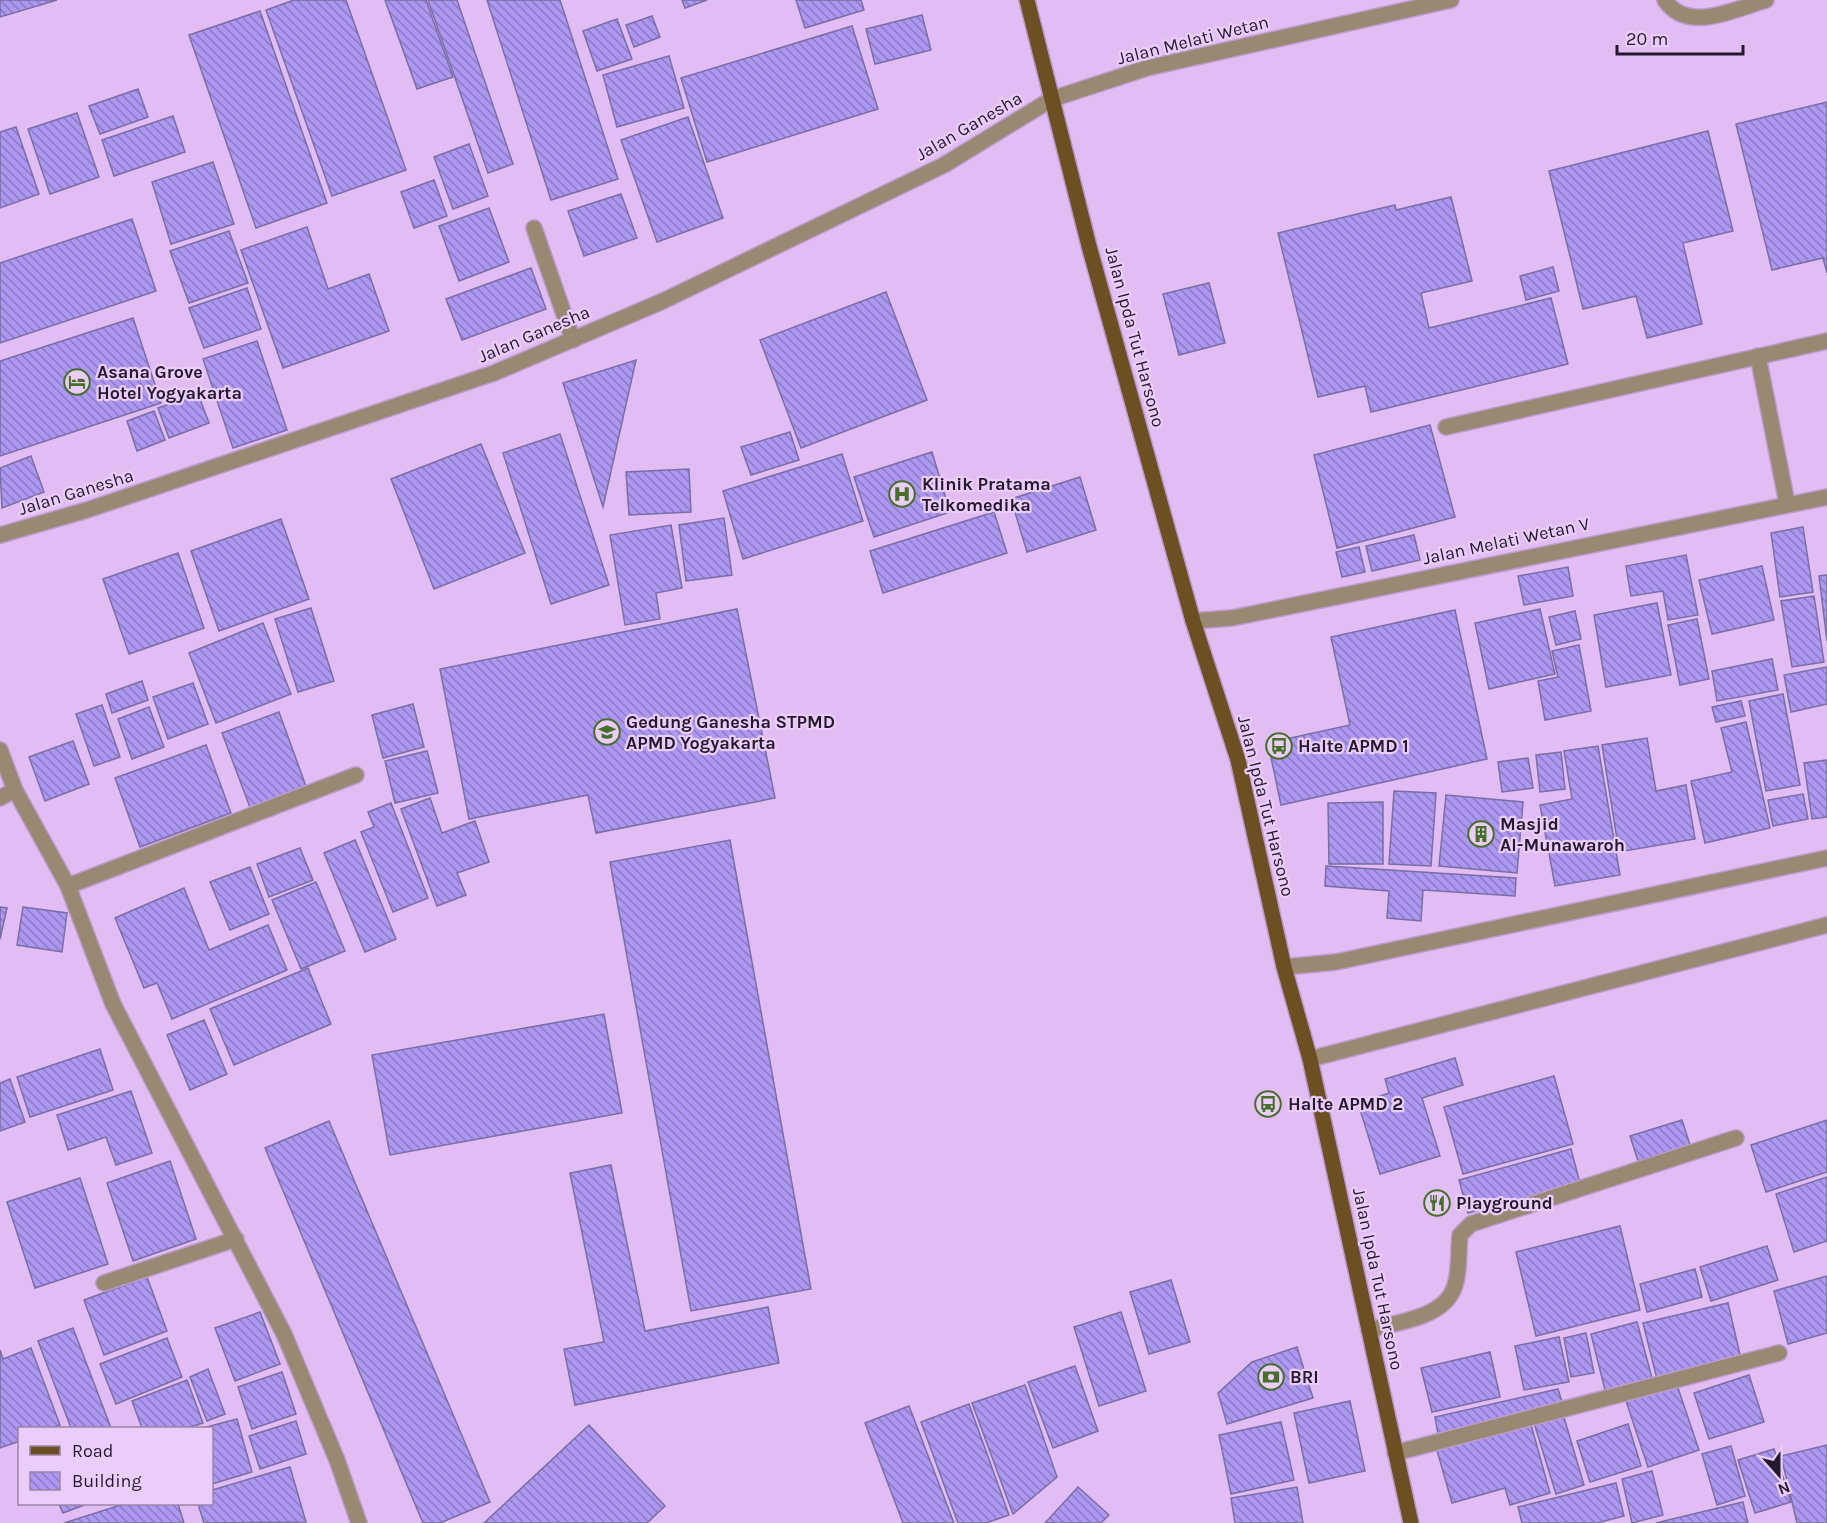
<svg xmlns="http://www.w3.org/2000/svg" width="1827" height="1523" font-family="Karla,sans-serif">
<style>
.building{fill:url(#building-back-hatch);stroke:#7a6ea5;stroke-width:1.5}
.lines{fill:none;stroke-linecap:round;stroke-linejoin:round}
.minor-casing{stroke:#bc9ccc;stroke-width:18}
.major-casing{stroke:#bc9ccc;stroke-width:18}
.minor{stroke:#998872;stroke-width:15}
.major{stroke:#6d4f24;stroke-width:15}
.labels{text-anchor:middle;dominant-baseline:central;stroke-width:4.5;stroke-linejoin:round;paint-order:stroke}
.street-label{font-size:18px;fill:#26192d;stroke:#eacdfa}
.poi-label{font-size:18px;font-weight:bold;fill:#26192d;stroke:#eacdfa;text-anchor:start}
</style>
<defs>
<pattern id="building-back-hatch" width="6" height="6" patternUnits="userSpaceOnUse" patternTransform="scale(1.5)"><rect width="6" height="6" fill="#ac97f1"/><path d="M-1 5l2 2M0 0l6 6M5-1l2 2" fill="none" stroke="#8c7ac4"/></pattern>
</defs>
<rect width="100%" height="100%" fill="#e1bdf4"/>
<g class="building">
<polygon points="0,0 57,0 0,17"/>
<polygon points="294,0 346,0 406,170 332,196 266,10"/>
<polygon points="385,0 426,0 453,77 417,89"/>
<polygon points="428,0 457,0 513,164 488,173"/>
<polygon points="487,0 560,0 618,179 551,200"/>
<polygon points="682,0 707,0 685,8"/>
<polygon points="796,0 861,0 864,10 805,28"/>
<polygon points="260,11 327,203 256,228 189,35"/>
<polygon points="922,15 931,50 875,64 866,29"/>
<polygon points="652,16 660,37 634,47 626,25"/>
<polygon points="617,19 632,59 597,71 583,31"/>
<polygon points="852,26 878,109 707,162 681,78"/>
<polygon points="669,56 684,108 617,127 603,75"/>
<polygon points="138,89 148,117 100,134 89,106"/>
<polygon points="1827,102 1827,273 1823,258 1772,270 1736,124"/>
<polygon points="77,113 99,177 50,194 28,129"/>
<polygon points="173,116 185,152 114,176 102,140"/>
<polygon points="688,117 723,218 657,242 621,140"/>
<polygon points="16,127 39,194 0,208 0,132"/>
<polygon points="1708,131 1733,231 1683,243 1702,324 1647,338 1636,296 1583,309 1549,171"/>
<polygon points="469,144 488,196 453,209 434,157"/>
<polygon points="213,162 234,224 171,244 152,182"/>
<polygon points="434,180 447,216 414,228 401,192"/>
<polygon points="621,194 637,238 584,256 568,211"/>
<polygon points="1451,197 1472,281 1421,293 1429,328 1551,298 1568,364 1371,412 1365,386 1318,397 1278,233 1395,205 1396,210"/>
<polygon points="489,208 509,262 459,281 439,226"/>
<polygon points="132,219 156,291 0,343 0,263"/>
<polygon points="307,227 328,289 369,274 389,331 283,368 241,250"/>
<polygon points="229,231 248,283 189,303 170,251"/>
<polygon points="1553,267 1559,291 1526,300 1520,276"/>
<polygon points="531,268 546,309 462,340 446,299"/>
<polygon points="1209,283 1225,343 1179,355 1163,294"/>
<polygon points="247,288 261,329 204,348 189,308"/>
<polygon points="886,292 927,400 801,448 760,340"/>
<polygon points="133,318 161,403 0,456 0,361"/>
<polygon points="257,341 287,430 233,448 203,359"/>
<polygon points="636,360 603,507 563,383"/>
<polygon points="198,394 209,423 169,438 158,408"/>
<polygon points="154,411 165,440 137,451 127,421"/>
<polygon points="1430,425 1455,517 1337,548 1314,455"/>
<polygon points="790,432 799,460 751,475 741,447"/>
<polygon points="560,434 609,585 551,604 503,453"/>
<polygon points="481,444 525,553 434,589 391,479"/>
<polygon points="932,452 950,512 874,537 854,477"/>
<polygon points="842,454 863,521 743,559 723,491"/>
<polygon points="31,456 44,492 2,508 0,468"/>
<polygon points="689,469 691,512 629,515 626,472"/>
<polygon points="1080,477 1096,530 1027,552 1011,499"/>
<polygon points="994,512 1007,553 883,593 870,551"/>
<polygon points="724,518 732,575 686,581 679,525"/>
<polygon points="281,519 309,599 219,631 191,551"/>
<polygon points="671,525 682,588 656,593 660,619 625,625 610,535"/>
<polygon points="1803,527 1813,592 1780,597 1771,533"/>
<polygon points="1414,535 1420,560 1372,571 1366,546"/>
<polygon points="1359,547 1365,572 1342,577 1336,552"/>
<polygon points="178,553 204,628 129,654 103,579"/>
<polygon points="1686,555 1698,615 1668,620 1663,591 1631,596 1626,566"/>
<polygon points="1762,566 1774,620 1712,634 1699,580"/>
<polygon points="1568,567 1573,596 1524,605 1518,576"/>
<polygon points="1827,575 1827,641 1819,576"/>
<polygon points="1814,596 1824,662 1792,667 1781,601"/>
<polygon points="1657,603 1671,675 1606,687 1594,615"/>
<polygon points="311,608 334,681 298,692 275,619"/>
<polygon points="737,609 775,798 596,833 588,795 469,819 440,669"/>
<polygon points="1540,609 1555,674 1489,689 1475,623"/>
<polygon points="1455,610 1487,759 1281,805 1268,743 1350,725 1331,637"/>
<polygon points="1575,611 1581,639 1556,645 1549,617"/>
<polygon points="1697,619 1709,679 1680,685 1668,625"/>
<polygon points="263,623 291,694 216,723 189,653"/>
<polygon points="1579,645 1591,711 1545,720 1538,681 1558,677 1552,651"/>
<polygon points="1772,659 1778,690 1717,701 1712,671"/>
<polygon points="1827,667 1827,704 1791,712 1784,675"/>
<polygon points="142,681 148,700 112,713 106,694"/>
<polygon points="193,683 208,724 168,739 153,697"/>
<polygon points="1783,694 1800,785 1766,791 1749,701"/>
<polygon points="1741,701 1745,716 1716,722 1712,707"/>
<polygon points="413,704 424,747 383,758 372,715"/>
<polygon points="102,705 120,757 94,766 76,714"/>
<polygon points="149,707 164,747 132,759 118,719"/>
<polygon points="279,712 307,789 251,810 222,733"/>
<polygon points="1746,722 1770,828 1705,843 1691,781 1732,772 1721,728"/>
<polygon points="1647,738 1656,791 1686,785 1695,839 1619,852 1602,745"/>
<polygon points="73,741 89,784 45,801 29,757"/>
<polygon points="206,745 231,813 140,847 115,778"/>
<polygon points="1598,746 1620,875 1555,886 1540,805 1572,799 1564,751"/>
<polygon points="427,751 438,793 395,803 385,761"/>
<polygon points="1561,752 1565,789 1540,792 1536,755"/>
<polygon points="1528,758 1533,788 1502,792 1498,762"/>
<polygon points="1827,760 1827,817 1812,819 1804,763"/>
<polygon points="1394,791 1436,793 1431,866 1389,864"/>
<polygon points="1803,794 1808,819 1773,826 1768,800"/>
<polygon points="1446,795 1523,802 1517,873 1439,866"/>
<polygon points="430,798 442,833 475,821 489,862 457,873 466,895 437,906 401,809"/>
<polygon points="1383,802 1383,864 1329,864 1328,803"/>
<polygon points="391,803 428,898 393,912 361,832 374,827 368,812"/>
<polygon points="355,840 396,939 365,952 324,853"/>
<polygon points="730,840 811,1289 691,1311 610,862"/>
<polygon points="300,848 313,880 269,897 257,864"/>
<polygon points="1326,866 1516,878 1515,896 1423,890 1421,921 1387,918 1389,891 1325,886"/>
<polygon points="250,867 269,914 230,930 210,882"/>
<polygon points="316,882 345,951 301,969 272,900"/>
<polygon points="184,888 209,950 268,925 287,970 172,1019 157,983 144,988 115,918"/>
<polygon points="0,907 7,908 0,939"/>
<polygon points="23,907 67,913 62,952 17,945"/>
<polygon points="308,968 331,1024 234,1065 210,1009"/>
<polygon points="604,1014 622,1113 390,1155 372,1055"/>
<polygon points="204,1020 227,1074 190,1090 167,1035"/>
<polygon points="100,1049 113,1090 30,1117 17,1077"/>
<polygon points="1455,1058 1463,1085 1422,1098 1440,1156 1380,1174 1358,1103 1389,1093 1385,1079"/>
<polygon points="1554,1076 1573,1144 1463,1174 1444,1107"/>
<polygon points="10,1079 25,1122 0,1131 0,1083"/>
<polygon points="131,1091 152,1153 116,1165 106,1137 68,1150 57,1115"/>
<polygon points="1682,1120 1690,1145 1638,1161 1630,1136"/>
<polygon points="1827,1120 1827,1172 1766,1192 1751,1145"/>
<polygon points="329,1121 490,1502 440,1523 423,1523 265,1148"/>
<polygon points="1571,1149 1580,1183 1468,1213 1459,1180"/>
<polygon points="170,1161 196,1239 133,1261 107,1183"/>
<polygon points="611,1165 645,1331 768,1307 779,1363 575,1405 564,1349 604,1342 570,1173"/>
<polygon points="1827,1177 1827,1241 1794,1252 1776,1194"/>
<polygon points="80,1178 108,1264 35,1288 7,1202"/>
<polygon points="1620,1226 1640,1310 1536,1336 1516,1252"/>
<polygon points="1767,1246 1778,1280 1711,1301 1700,1267"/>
<polygon points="1695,1269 1702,1297 1647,1312 1640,1284"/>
<polygon points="1827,1276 1827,1333 1788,1344 1774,1291"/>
<polygon points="147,1277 167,1331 104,1355 84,1300"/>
<polygon points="1171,1280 1190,1342 1149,1354 1130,1292"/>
<polygon points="1728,1303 1741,1359 1657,1379 1643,1323"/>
<polygon points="260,1312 280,1364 235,1381 215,1328"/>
<polygon points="1121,1312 1146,1391 1099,1406 1074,1327"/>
<polygon points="1637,1322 1652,1378 1605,1390 1591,1334"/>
<polygon points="73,1328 111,1428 71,1428 38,1341"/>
<polygon points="1586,1333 1594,1373 1571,1377 1564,1338"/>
<polygon points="1559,1337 1569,1382 1524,1390 1515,1346"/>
<polygon points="167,1338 182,1377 116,1404 100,1364"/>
<polygon points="1297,1347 1313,1398 1227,1424 1218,1393 1252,1362"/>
<polygon points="31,1348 60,1425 52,1428 20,1428 20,1441 0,1448 0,1350 3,1359"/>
<polygon points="1490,1352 1500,1397 1432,1412 1421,1368"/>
<polygon points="1075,1366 1098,1431 1053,1448 1028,1382"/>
<polygon points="208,1369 225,1414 207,1421 190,1377"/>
<polygon points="282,1372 296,1414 252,1429 238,1387"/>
<polygon points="1749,1375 1764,1422 1709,1439 1694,1393"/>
<polygon points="187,1380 203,1423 188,1428 142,1428 132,1401"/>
<polygon points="1025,1385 1057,1477 1013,1514 972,1403"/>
<polygon points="1677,1385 1699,1450 1648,1467 1626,1401"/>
<polygon points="1558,1389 1563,1405 1438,1434 1435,1417"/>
<polygon points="1350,1401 1365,1471 1309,1483 1294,1413"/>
<polygon points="969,1404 1009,1515 986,1523 958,1523 921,1422"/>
<polygon points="909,1406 954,1523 903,1523 865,1423"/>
<polygon points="1563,1414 1584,1485 1556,1494 1534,1423"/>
<polygon points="237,1419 252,1472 212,1484 212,1428 203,1428"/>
<polygon points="296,1421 306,1454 260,1469 249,1436"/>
<polygon points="1530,1421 1550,1493 1510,1505 1505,1488 1452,1503 1436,1447"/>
<polygon points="1281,1422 1294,1480 1231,1494 1219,1435"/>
<polygon points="1628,1424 1641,1466 1590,1482 1577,1441"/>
<polygon points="589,1425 665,1506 647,1523 484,1523"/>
<polygon points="1827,1445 1827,1523 1797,1523 1781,1456"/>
<polygon points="1731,1446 1745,1496 1717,1505 1702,1454"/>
<polygon points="1774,1449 1791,1502 1755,1513 1738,1460"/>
<polygon points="290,1467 306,1522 204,1523 198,1504 212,1504 212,1490"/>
<polygon points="1652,1471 1663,1515 1632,1523 1622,1479"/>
<polygon points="1616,1483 1624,1516 1597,1523 1522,1523 1518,1507"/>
<polygon points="1078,1487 1109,1515 1101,1523 1045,1523"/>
<polygon points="1297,1487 1303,1523 1235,1523 1231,1498"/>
<polygon points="1743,1502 1748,1523 1656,1523"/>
<polygon points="59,1504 87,1504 63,1513"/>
<polygon points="124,1504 178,1504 184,1523 64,1523"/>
</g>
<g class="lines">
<g class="minor-casing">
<g id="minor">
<path d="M1665,0c22,34 70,9 101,0"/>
<polyline points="534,228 573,340"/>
<polyline points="1758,356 1787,503"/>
<polyline points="1446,427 1827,341"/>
<polyline points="0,535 87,510 494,373 663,301 944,165 1052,99 1147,68 1451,0"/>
<polyline points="1193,621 1232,618 1827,497"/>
<polyline points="0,750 15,790 68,886 113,1004 284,1334 337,1460 359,1523"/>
<polyline points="0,798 15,790"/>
<polyline points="68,886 356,775"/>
<polyline points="1284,967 1336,962 1827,858"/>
<polyline points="1310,1059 1827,925"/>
<polyline points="104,1283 236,1239"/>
<path d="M1369,1330c28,-8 77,-12 86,-45 5,-15 3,-34 5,-50l11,-11 265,-86"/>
<polyline points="1395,1453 1779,1353"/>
</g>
</g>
<g class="major-casing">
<polyline id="major" points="1027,0 1089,246 1193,621 1238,760 1284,967 1310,1059 1411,1523"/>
</g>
<use href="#minor" class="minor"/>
<use href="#major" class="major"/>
</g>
<defs>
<g id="hotel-ring" transform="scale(1.35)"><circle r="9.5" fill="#eacdfa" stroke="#476f2a" stroke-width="1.5"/><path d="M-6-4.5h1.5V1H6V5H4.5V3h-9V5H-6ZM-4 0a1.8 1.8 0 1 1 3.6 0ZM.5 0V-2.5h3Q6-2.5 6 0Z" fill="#476f2a"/></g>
<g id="hospital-ring" transform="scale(1.35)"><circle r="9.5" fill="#eacdfa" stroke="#476f2a" stroke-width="1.5"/><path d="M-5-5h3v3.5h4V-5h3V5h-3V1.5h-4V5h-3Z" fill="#476f2a"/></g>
<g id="university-ring" transform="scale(1.35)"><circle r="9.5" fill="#eacdfa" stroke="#476f2a" stroke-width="1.5"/><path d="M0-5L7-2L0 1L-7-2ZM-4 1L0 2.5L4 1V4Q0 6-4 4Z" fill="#476f2a"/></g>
<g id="bus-ring" transform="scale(1.35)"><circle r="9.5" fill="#eacdfa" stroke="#476f2a" stroke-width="1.5"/><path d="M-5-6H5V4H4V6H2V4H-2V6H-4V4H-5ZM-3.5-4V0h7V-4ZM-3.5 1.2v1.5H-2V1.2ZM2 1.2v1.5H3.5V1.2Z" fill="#476f2a"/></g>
<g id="building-ring" transform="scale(1.35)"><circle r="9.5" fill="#eacdfa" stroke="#476f2a" stroke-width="1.5"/><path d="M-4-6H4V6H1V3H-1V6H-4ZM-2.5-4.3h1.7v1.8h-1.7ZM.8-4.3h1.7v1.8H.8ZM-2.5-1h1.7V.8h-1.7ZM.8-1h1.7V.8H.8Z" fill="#476f2a"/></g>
<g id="restaurant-ring" transform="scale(1.35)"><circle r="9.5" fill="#eacdfa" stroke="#476f2a" stroke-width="1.5"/><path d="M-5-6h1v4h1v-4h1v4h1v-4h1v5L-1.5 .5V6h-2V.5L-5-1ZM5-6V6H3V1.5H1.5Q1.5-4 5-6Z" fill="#476f2a"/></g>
<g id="bank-ring" transform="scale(1.35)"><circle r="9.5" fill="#eacdfa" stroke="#476f2a" stroke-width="1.5"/><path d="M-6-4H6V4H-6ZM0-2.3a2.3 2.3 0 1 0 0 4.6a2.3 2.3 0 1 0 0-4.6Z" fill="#476f2a"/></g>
</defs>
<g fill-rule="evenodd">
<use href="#hotel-ring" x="77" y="382"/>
<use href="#hospital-ring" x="902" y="494"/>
<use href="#university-ring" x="607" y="732"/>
<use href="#bus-ring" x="1279" y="746"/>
<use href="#building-ring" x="1481" y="834"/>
<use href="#bus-ring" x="1268" y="1104"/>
<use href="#restaurant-ring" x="1437" y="1203"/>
<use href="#bank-ring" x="1271" y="1377"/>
</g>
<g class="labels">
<g class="street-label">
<text transform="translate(1193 40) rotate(-14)">Jalan Melati Wetan</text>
<text transform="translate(969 126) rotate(-30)">Jalan Ganesha</text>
<text transform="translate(534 334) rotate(-23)">Jalan Ganesha</text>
<text transform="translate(1135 337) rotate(75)">Jalan Ipda Tut Harsono</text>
<text transform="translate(76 492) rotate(-17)">Jalan Ganesha</text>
<text transform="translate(1506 541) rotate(-12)">Jalan Melati Wetan V</text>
<text transform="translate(1266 806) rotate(76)">Jalan Ipda Tut Harsono</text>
<text transform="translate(1378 1279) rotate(78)">Jalan Ipda Tut Harsono</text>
</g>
<g class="poi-label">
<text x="97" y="372">Asana Grove<tspan x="97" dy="21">Hotel Yogyakarta</tspan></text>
<text x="922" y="484">Klinik Pratama<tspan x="922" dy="21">Telkomedika</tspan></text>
<text x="626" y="722">Gedung Ganesha STPMD<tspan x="626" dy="21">APMD Yogyakarta</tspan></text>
<text x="1298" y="746">Halte APMD 1</text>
<text x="1500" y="824">Masjid<tspan x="1500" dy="21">Al-Munawaroh</tspan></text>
<text x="1288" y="1104">Halte APMD 2</text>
<text x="1456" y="1203">Playground</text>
<text x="1290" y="1377">BRI</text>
</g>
</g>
<rect x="18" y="1427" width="195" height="78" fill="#eacdfa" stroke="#9c85a8" stroke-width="1.5"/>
<rect x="30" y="1446" width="30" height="9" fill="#6d4f24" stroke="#9c85a8" stroke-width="1.5"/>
<text x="72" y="1457" font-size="18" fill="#26192d">Road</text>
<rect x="30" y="1472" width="30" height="18" fill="url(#building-back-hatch)" stroke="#9c85a8" stroke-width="1.5"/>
<text x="72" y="1487" font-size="18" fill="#26192d">Building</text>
<g transform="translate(1779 1475) rotate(159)" stroke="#eacdfa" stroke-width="4.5" paint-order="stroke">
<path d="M0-4.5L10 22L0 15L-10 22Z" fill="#26192d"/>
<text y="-9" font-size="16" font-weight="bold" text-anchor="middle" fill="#26192d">N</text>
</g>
<path d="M1617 45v9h126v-9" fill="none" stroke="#26192d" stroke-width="3"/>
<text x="1626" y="45" font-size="18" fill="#26192d" stroke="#eacdfa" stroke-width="4.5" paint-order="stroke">20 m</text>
</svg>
